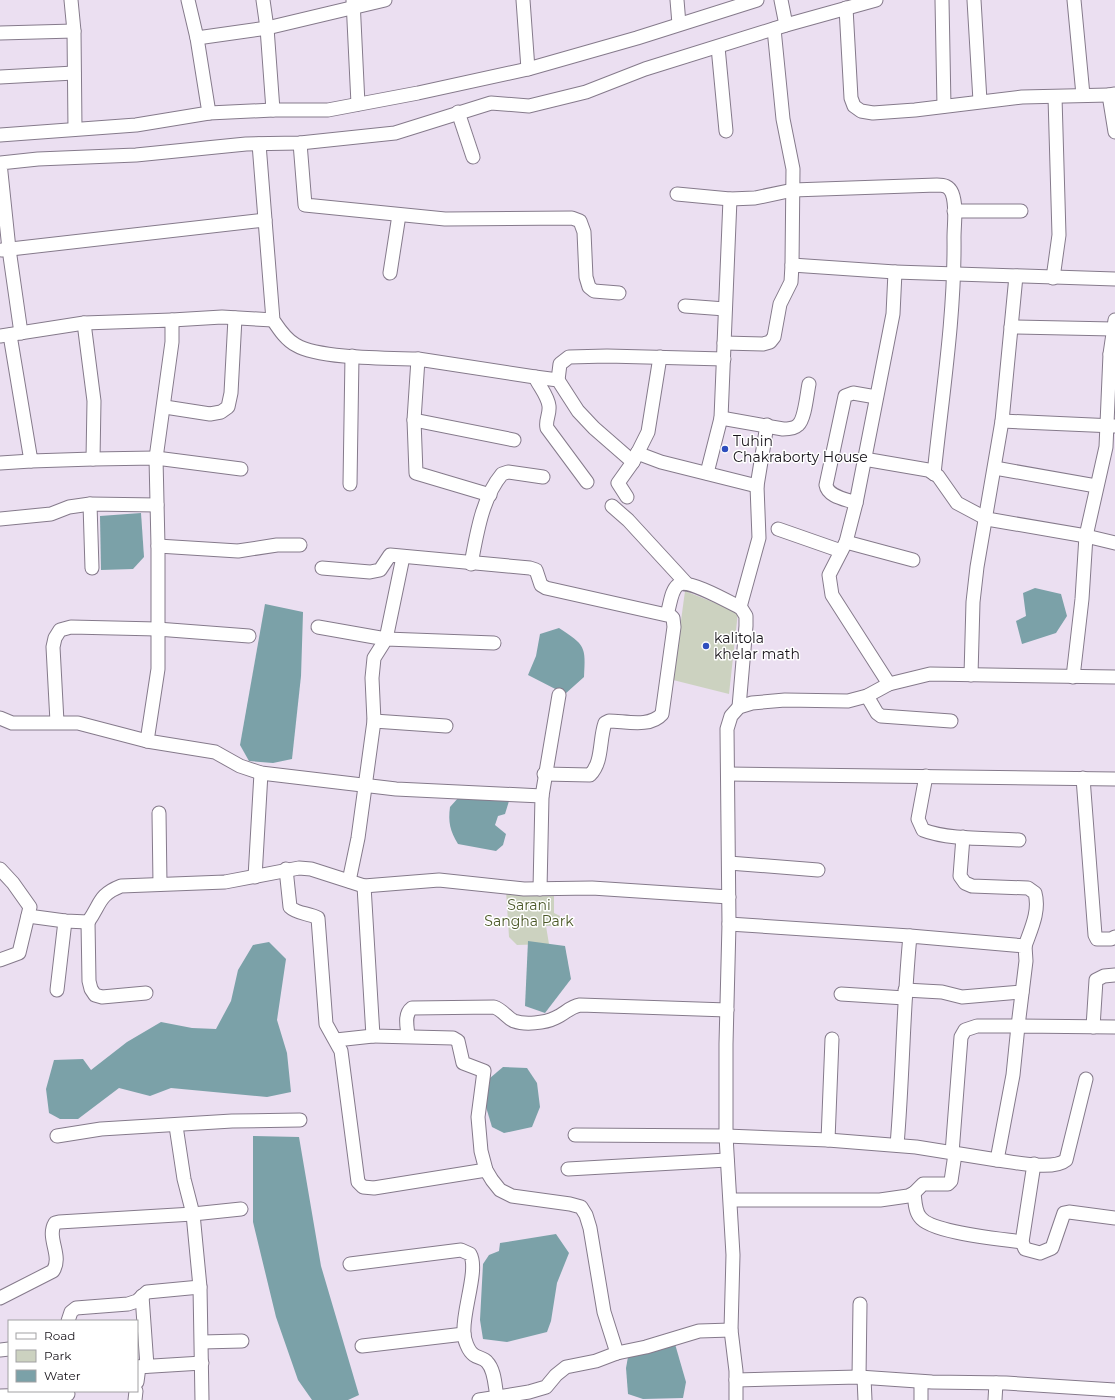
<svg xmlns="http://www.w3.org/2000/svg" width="1115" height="1400" font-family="Montserrat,sans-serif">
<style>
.green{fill:#ccd2c0}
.water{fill:#7ba1a8}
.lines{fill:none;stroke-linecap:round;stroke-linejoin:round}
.minor-casing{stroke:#857a8b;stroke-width:15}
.minor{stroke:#fff;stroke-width:13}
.poi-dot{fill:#2e4ebe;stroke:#fff;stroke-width:1.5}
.labels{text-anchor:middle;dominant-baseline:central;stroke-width:3;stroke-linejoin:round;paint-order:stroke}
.poi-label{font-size:14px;fill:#171319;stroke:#fff;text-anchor:start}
.park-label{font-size:14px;fill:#4a5727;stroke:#fff}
</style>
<rect width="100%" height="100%" fill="#ebdff1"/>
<g class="green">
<polygon points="685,591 738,612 729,694 673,680"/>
<polygon points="506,890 554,892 554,913 560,916 557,926 546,926 549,944 517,945 509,937"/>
</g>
<g class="water">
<polygon points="141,513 144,557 133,569 101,570 100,516"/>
<polygon points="1035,588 1061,594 1067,616 1056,633 1022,644 1016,621 1026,616 1023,593"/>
<polygon points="265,604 303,612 301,676 292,759 273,763 249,761 240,745"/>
<path d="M559,628c26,17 27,18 25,49l-19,17 -37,-19 8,-19 4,-22z"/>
<path d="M459,797l50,4 -4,13 -7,2 -3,9 11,9 -3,11 -7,6 -38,-7c-8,-13 -10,-22 -8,-37z"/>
<polygon points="528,941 565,946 571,979 545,1013 525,1006"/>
<polygon points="269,942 286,959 277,1020 287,1053 291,1092 267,1097 171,1088 150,1096 119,1088 78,1119 60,1119 49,1113 46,1089 54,1060 83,1059 91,1070 127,1042 161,1022 192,1028 216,1029 231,1001 238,970 253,945"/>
<polygon points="503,1067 527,1068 537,1083 540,1107 532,1127 504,1133 492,1127 486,1107 490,1078"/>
<polygon points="253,1136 299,1137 321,1266 359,1395 348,1400 312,1400 298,1380 276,1317 253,1222"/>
<polygon points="556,1234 569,1253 557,1283 551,1321 547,1332 507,1342 483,1339 480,1320 483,1264 489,1255 499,1251 500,1243"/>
<polygon points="675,1344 686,1382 683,1398 643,1399 628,1394 626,1368 628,1357"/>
</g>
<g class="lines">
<g class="minor-casing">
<g id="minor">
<polyline points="71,0 74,31 75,129"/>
<polyline points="263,0 267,28 273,110 328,110 418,93 528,69 637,38 757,0"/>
<polyline points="353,0 358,104"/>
<polyline points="523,0 528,69"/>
<polyline points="677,0 679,24"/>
<polyline points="781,0 786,25"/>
<polyline points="942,0 944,106"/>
<polyline points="974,0 980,101"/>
<polyline points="1074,0 1083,95"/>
<polyline points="846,8 851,98 854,106 861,111 873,113 915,110 1022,97 1109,95"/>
<polyline points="774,29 783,119 793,169 792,265 895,272"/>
<polyline points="0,33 74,31"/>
<polyline points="197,38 267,28 385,0"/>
<polyline points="718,47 726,131"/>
<polyline points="0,77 74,73"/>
<polyline points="1115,94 1109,95 1115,132"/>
<polyline points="458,112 473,157"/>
<polyline points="209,113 273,110"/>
<polyline points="0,135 136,125 209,113 197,38 188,0"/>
<polyline points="300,143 305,205 445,219 572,218 580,221 584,232 586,277 589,287 594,291 619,293"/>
<path d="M259,144l14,176c6,9 13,20 23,25 23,14 93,13 122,14"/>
<path d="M677,194l53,5 25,-1 38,-8 144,-5c7,0 12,1 15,8 5,13 2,31 2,45 1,78 -12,158 -20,236"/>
<polyline points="954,211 1021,211"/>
<polyline points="2,250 265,220"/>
<polyline points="390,273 399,215"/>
<polyline points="1053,278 1059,235 1055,97"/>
<polyline points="685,306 725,309"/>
<polyline points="172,320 222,317 273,320"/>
<polyline points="1115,320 1110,354 1115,354"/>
<polyline points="1011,327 1113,329"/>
<polyline points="21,333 9,249 0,163 38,159 136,155 246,144 300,143 395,133 491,103 529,106 586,92 645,69 786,25 876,0"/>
<polyline points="10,335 31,461 93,459 94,401 84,323"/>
<polyline points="0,336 84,323 172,320 172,342 156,458 158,546 158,669 147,741 215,752 240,766 261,773 396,789 542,796 540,889"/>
<polyline points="724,343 763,344 770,342 774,337 780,304 791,282 792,265"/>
<polyline points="535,377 558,380 578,411 594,428 633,462"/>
<polyline points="558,380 560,364 569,357 607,356 724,359"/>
<polyline points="165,407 210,414 221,412 228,407 231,393 235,318"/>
<path d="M721,418l62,11c4,0 11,0 15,-4 7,-6 9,-32 11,-41"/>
<polyline points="414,420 514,440"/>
<polyline points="1002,421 1114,426"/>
<polyline points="637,453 661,462 757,486"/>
<polyline points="93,459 156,458 241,469"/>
<polyline points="864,459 928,470 938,476 957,503 987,519 1086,536 1115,543"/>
<polyline points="0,463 31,461"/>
<polyline points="995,468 1096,486"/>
<polyline points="707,473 721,418 730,199"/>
<polyline points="350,484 352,356"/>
<path d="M490,495l-74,-22 -2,-53 4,-61 117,18c4,9 13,19 14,29 1,9 -4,14 -2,22l40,54"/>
<polyline points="627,497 618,483 633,462 648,432 660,357"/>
<path d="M856,503c-10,-4 -28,-6 -30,-18l19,-89 8,-3 23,4"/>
<polyline points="90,504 92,568"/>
<polyline points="612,506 628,520 686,583"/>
<polyline points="0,519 51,514 69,507 90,504 157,505"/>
<polyline points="778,529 841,551"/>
<polyline points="846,542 913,560"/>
<polyline points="158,546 238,551 277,545 300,545"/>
<path d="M471,564c6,-31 11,-66 31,-90l6,-2 35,5"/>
<path d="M322,568l48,4 10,-2 10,-15 140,13 6,2 5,15 5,3 125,28 2,2 1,9 -12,87c-12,14 -37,7 -53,7l-4,2c-6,17 -2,39 -15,52l-46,-1"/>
<polyline points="740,607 759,538 757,486 767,425"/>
<path d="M667,614c3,-8 4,-24 11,-29 9,-7 53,18 63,23l5,8v10l-7,81"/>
<polyline points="318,627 386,639 403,557"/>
<polyline points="971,675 973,602 977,567 1002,421 1016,276"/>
<polyline points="1073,677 1082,599 1086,536 1106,447 1110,354"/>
<polyline points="889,684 832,595 829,575 846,542 856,503 893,314 895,272 1115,279"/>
<polyline points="867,696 877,713 881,716 951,721"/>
<polyline points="0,718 12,723 78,723 147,741"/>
<polyline points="374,721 446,726"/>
<polyline points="57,722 53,647 55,638 60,630 71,627 157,629 249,636"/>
<polyline points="728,774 1115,779"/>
<path d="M926,776l-8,43 5,11c25,10 68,8 96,10"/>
<polyline points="1083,778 1095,935 1097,939 1111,939 1115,937"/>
<polyline points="542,796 559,695"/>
<polyline points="159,813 160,884"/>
<path d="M963,837l-3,39 5,7 7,3 56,2 7,5c5,18 -4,36 -10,53"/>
<polyline points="729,863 818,870"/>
<polyline points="0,869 13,883 30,907 19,953 0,960"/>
<path d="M286,869l4,38c7,7 19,6 28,11l8,106 15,27 17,131 5,5 11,1 112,-18"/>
<polyline points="255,877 261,773"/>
<polyline points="349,881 358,838 374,721 372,678 374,658 386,639 494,643"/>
<path d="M28,916l37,5 23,1c13,-18 10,-27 33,-36l104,-4 74,-14 12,1 53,17"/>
<polyline points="88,922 89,981 91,989 95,995 102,997 146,993"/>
<polyline points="729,924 910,936"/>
<polyline points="57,990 65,921"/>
<polyline points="905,990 942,992 962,997 1022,992"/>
<polyline points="841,994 905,998"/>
<polyline points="1093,1027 1096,980 1104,976 1115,975"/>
<path d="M408,1035c-1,-9 -4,-21 4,-27l82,-1c9,3 13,11 20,14 11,4 31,2 41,-3 10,-4 14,-11 25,-13l147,5"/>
<polyline points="336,1040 373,1036"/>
<polyline points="176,1126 184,1179 193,1214 200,1287 202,1400"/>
<polyline points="575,1135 726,1136 828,1140 916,1147 997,1160 1013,1075 1018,1026 1115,1027"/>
<polyline points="57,1136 101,1129 232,1121 300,1120"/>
<polyline points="828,1140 832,1039"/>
<path d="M897,1145c6,-69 6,-139 13,-209l115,10 1,15 -8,65h-41l-12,4 -4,7 -9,116"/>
<path d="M997,1160c17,2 56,11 69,0l20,-81"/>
<polyline points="1034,1164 1022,1242 1025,1249 1040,1253 1052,1248 1064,1213 1069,1212 1115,1218"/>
<polyline points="568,1169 727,1160"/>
<path d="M914,1193c1,8 1,18 6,24 11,16 82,22 102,25"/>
<polyline points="731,1200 880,1200 908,1196 914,1193 923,1184 948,1184 951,1181 955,1154"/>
<path d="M350,1264l111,-14 9,4c9,15 -8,58 -6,79 0,6 4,18 10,22 4,3 10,3 13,7 8,8 8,25 10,35"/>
<polyline points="142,1296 147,1366"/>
<path d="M0,1298l53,-27c10,-15 -7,-33 2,-48l4,-1 134,-8 48,-5"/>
<polyline points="68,1321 71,1312 76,1308 128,1304 137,1301 147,1292 200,1287"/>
<polyline points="202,1342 242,1341"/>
<polyline points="362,1346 464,1334"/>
<polyline points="0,1350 9,1349"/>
<polyline points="617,1353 604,1312 590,1228 586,1215 581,1207 570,1204 512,1196 500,1190 492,1180 486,1170 481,1151 478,1117 484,1071 463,1063 458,1041 453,1038 373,1036 364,886 439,880 524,889 592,888 729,897"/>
<polyline points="137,1367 202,1363"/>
<polyline points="859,1377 860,1304"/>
<polyline points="864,1378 865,1400"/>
<polyline points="736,1380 859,1377 932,1382 1006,1383 1115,1390"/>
<polyline points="137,1382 139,1367"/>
<polyline points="921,1382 921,1400"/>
<polyline points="0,1396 68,1394"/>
<polyline points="135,1400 136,1391"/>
<polyline points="479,1400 529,1392 546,1387 556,1375 566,1367 596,1361 617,1353 646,1347 699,1331 731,1330"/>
<polyline points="736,1400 736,1371 731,1330 733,1255 726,1136 726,1044 729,924 727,729 731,716 739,707 752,703 785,700 848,701 867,696 889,684 930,674 1115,677"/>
<polyline points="995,1400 996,1383"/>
</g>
</g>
<use href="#minor" class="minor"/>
</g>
<g class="poi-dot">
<circle cx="725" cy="449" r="4"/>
<circle cx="706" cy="646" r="4"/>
</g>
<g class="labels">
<g class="poi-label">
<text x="733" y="441">Tuhin<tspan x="733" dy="16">Chakraborty House</tspan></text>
<text x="714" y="638">kalitola<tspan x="714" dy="16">khelar math</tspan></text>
</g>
<g class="park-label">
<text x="529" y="905">Sarani<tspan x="529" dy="16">Sangha Park</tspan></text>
</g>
</g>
<rect x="8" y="1320" width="130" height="72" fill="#ffffff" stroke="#a2a1a3"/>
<rect x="16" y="1333" width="20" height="6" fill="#ffffff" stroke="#a2a1a3"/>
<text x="44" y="1340" font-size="12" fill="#171319">Road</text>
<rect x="16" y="1350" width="20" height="12" fill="#ccd2c0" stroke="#a2a1a3"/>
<text x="44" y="1360" font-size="12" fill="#171319">Park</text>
<rect x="16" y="1370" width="20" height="12" fill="#7ba1a8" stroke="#a2a1a3"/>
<text x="44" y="1380" font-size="12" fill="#171319">Water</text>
</svg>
